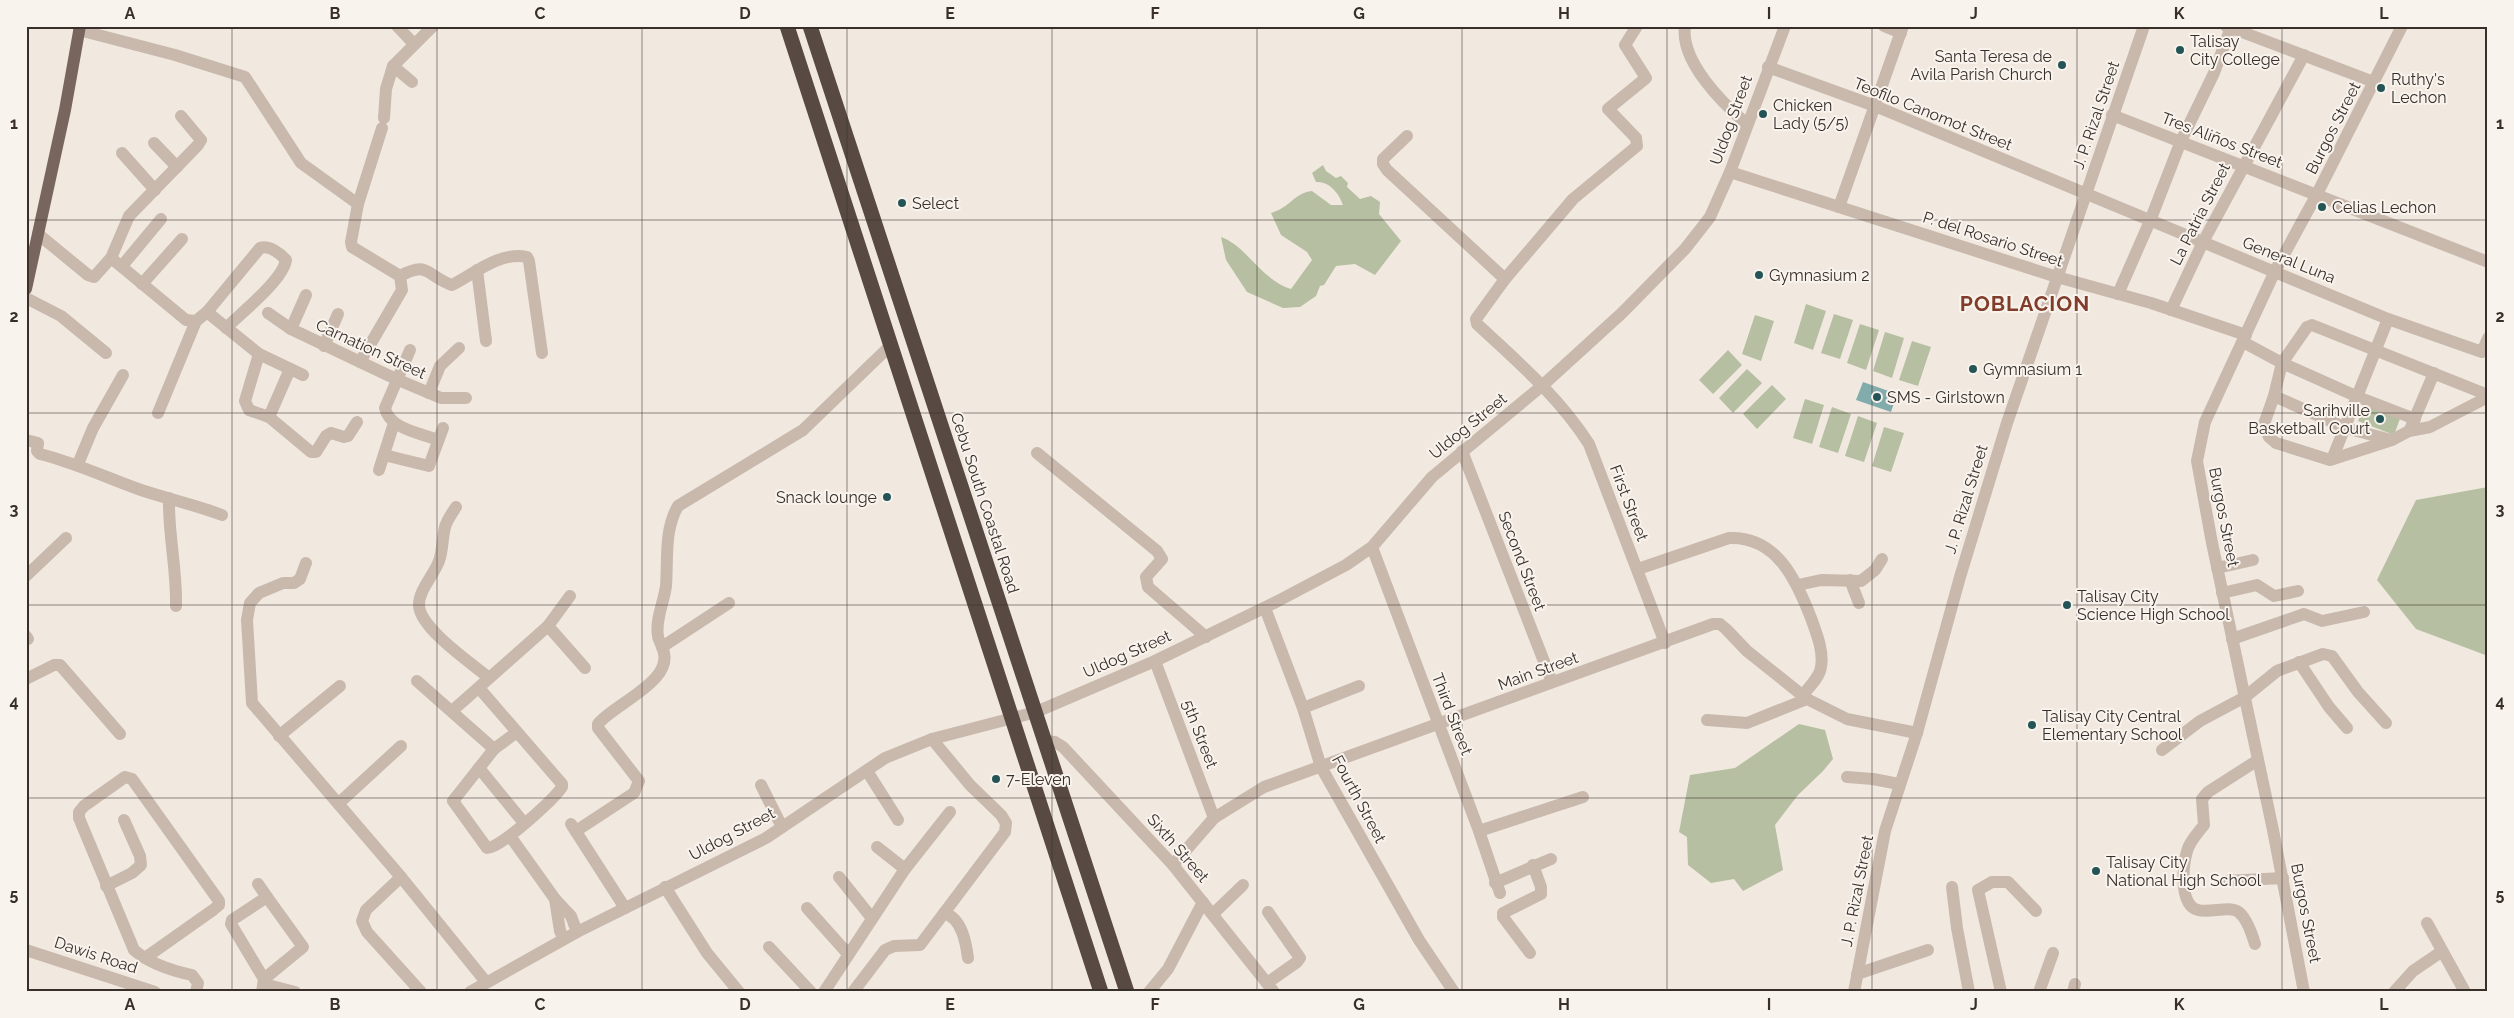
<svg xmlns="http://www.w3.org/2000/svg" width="2514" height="1018" font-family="Raleway,sans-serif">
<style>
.green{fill:#b6bfa1}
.water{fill:#82abac}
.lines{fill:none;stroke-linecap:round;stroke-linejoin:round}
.minor{stroke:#c9b9ad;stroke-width:12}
.major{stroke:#78665e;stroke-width:12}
.highway{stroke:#584943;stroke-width:15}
.grid{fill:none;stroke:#382f2b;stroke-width:1;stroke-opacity:0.55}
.poi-dot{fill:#245456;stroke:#f9f3ed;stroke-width:2}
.labels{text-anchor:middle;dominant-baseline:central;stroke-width:4;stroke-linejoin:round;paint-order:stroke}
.poi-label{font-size:16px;fill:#382f2b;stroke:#f9f3ed;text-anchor:start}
.street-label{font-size:16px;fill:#382f2b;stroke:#f9f3ed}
.district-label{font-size:21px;font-weight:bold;letter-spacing:1px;fill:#803d2b;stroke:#f9f3ed}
.neatline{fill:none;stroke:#382f2b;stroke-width:2}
.grid-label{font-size:16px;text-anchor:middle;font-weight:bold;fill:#382f2b}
</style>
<rect width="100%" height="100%" fill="#f1e9e0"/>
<g class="green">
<path d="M1323,165l3,6 10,7 5,-2 7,7 -1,4 13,12 11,-3 9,6 -1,12 22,27 -26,34 -20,-11 -19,2 -12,19 -4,1 -4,10 -16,11 -17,1 -36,-16 -21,-32 -5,-23c26,9 40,43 70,52l21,-29 -5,-8 -26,-17 -10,-22c20,-6 23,-20 41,-22l19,14h12c-4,-12 -14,-24 -27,-23l-4,-9z"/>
<polygon points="1806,304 1826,311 1813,350 1794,343"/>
<polygon points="1834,314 1853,320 1840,359 1821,353"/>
<polygon points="1755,315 1774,321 1761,361 1742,354"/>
<polygon points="1860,324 1879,330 1866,370 1847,363"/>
<polygon points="1885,332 1904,338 1892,378 1873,371"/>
<polygon points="1912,341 1931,347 1918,386 1899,380"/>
<polygon points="1728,350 1742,365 1713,394 1699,380"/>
<polygon points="1747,369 1762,383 1733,413 1719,398"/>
<polygon points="1772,385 1786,399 1757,429 1743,414"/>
<polygon points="1805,399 1824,405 1812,444 1793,438"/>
<polygon points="2365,402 2401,416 2394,435 2358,421"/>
<polygon points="1832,407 1851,414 1838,453 1819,447"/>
<polygon points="1858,416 1877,423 1864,462 1845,456"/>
<polygon points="1884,427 1904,433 1891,472 1872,466"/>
<polygon points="2488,487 2488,656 2416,629 2377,580 2416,500"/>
<polygon points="1799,724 1825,730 1833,759 1823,771 1798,795 1775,825 1783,870 1743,891 1734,879 1711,883 1688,865 1687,837 1679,832 1690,775 1735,768"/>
</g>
<polygon class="water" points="1863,382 1897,394 1891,412 1856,400"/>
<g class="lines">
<g class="minor">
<polyline points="397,26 414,44"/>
<path d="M1637,26l-12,19 21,33 -38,31 28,29 1,8 -64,53 -68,80 -29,40 1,5c41,38 82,73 112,120l76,199"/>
<path d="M1685,26c-5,35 37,77 62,98"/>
<polyline points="1884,26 1901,33"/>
<polyline points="2226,26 2374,82"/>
<polyline points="79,30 175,55 245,77 301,163 358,204"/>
<polyline points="393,66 412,82"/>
<polyline points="1768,67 1875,106 2388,319 2482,352 2488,338"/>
<polyline points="2112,115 2488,262"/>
<polyline points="384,118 386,89 393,66 433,26"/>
<path d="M382,128l-24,76 -7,38 1,5 48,29c29,-16 26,0 52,9 22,-11 48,-34 75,-28l2,4 13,92"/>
<polyline points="1407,136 1383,159 1383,164 1387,170 1505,279"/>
<polyline points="154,143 177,167"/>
<polyline points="122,153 155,190"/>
<polyline points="1730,172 2057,277 2151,303 2246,335"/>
<polyline points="1839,207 1903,26"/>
<polyline points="38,234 88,275 94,277 111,258 129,216 198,145 201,140 181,116"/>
<polyline points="111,258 186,320 196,321 207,312 259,354 303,375"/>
<polyline points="122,266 161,219"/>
<polyline points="477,270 486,341"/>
<polyline points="142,284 182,239"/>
<polyline points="2118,294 2150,221 2181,141 2214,73 2231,27"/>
<polyline points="26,298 61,316 106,353"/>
<polyline points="2171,310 2203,242 2304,55"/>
<path d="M207,312l53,-64c9,-3 20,5 26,12 -3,20 -45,53 -60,68"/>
<polyline points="268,313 291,329 396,379 441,398 466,398"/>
<polyline points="291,329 306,295"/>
<polyline points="2243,342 2282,363 2358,397 2415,419"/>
<polyline points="324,346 338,314"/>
<path d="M410,350l-25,58c4,21 36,25 53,32"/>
<polyline points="259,354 245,401 249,410 269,417 311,452 316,452 326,436 331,433 344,437 348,436 357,422"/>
<polyline points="360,362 402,290 400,276"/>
<polyline points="429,393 440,366 459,348"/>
<polyline points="2488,395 2312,325 2307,327 2282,363 2274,396 2264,424 2269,437 2276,443 2330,460 2392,440 2409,431 2430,427 2488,397"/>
<polyline points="2274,396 2346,428 2391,440"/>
<polyline points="158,413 196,321"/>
<polyline points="269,417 290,369"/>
<polyline points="2411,427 2434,373"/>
<path d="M26,440l12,3 -1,8 3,3c36,9 67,24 101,36 27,9 55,15 81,25"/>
<polyline points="1462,451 1552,682"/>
<polyline points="1037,453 1157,551 1162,559 1146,577 1148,587 1206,637"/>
<polyline points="384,455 429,466 443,428"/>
<polyline points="2333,457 2388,319"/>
<polyline points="78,464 93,428 123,375"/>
<polyline points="379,470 394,423"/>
<path d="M169,498c-1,36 8,71 7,108"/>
<path d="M456,507c-4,6 -9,13 -11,20 -3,12 -2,23 -6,34 -5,14 -21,30 -20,45 2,23 52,57 69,71"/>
<polyline points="1372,547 1479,831 1500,893"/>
<polyline points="306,563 300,579 294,583 283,583 259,593 250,603 247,620 252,703 401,877 486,982"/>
<polyline points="2217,568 2253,560"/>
<path d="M1638,569l91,-31c47,-2 67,41 82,80 5,14 13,33 10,49 -1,10 -12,20 -19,29"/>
<polyline points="26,576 66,538"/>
<polyline points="1850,580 1859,603"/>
<polyline points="1798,585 1821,580 1861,581 1875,570 1882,559"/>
<polyline points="2222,593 2257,585 2274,596 2298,591"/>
<polyline points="1265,608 1303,708 1321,767 1419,940 1454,992"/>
<polyline points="548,626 585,668"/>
<polyline points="26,636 28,639"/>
<polyline points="2232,639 2304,614 2322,621 2364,612"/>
<path d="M662,647c-1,-4 -4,-7 -4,-11 -3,-16 6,-34 8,-50 2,-27 -2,-56 12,-80l125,-76 87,-84"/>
<polyline points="1155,661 1214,818"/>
<polyline points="2299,662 2329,707 2347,728"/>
<polyline points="26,679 54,665 60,665 120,734"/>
<polyline points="417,681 494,749"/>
<path d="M479,688l83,96v3c-8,12 -61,61 -75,61l-34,-47 41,-52 23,-17"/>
<polyline points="1303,708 1359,686"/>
<polyline points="452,711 548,626 570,596"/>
<polyline points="1707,720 1747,723 1807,699"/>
<polyline points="279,736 340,686"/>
<polyline points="1045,741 1055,742 1063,747 1173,865 1274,992"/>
<polyline points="2162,750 2200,721 2245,697 2277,671 2323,654 2332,656 2358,692 2386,723"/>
<polyline points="479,768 524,823"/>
<polyline points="867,771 898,820"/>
<polyline points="1847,777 1873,779 1899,784"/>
<polyline points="761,785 782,827"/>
<polyline points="339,803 401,746"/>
<polyline points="571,824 625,908"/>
<path d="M576,831l58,-38 5,-12 -41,-53v-4c17,-21 80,-44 64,-77l67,-44"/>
<polyline points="1479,831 1583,797"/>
<polyline points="510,836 555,899 571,916 577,932"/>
<polyline points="877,847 905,869"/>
<polyline points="1173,865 1214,818 1264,787 1713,624 1720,624 1726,629 1747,651 1807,699 1847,719 1917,733"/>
<polyline points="401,877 366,910 362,921 367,932 421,992"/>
<polyline points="839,877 871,917"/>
<polyline points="2225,881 2283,878"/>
<polyline points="1495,883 1551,859"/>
<polyline points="258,884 267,897"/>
<polyline points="106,886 132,873 141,865 140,856 124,820"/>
<polyline points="665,887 707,953 739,992"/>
<polyline points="1952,887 1957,928 1969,992"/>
<polyline points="555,899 560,931 564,939"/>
<polyline points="807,908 848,954"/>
<path d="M944,913c18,5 22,30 24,45"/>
<polyline points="1213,914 1243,885"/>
<polyline points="2427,923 2465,992"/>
<path d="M2255,944c-3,-10 -9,-28 -18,-33 -9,-5 -27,2 -39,-1 -20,-5 -16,-52 -8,-66 4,-7 9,-13 14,-19l-2,-26 6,-7 50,-32"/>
<polyline points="769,947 811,992"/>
<polyline points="26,950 155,992"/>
<polyline points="1530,953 1503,917 1503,913 1541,894 1541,887 1533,865"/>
<path d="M145,958l68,-48 6,-5v-4l-87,-122 -7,-2 -41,29 -5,6v6l55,132c15,13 39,21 58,25l6,8 -2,9"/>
<polyline points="1857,974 1928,950"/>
<polyline points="1267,983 1297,962 1300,958 1268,912"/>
<polyline points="264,984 295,992"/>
<polyline points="262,992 264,979 231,924 232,920 267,897 303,947 264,979"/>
<polyline points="470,992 577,932 766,838 885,758 932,739 1036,712 1155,661 1276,602 1346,565 1372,547 1432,477 1543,385 1622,313 1685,249 1710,217 1730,172 1785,26"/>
<polyline points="824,992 905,869 950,812"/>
<polyline points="853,992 885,950 894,946 920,945 1005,832 1006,823 1001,815 970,785 932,739"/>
<polyline points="1149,992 1168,969 1203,902"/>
<polyline points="1854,992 1885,831 1917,733 1960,577 2007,423 2144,26"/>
<polyline points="2001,992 1978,890 1992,882 2008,882 2036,911"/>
<polyline points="2039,992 2053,953"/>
<polyline points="2073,992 2075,984"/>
<polyline points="2304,992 2273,830 2212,543 2197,461 2205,422 2275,271 2317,194 2402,26"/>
<polyline points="2394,992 2413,971 2441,952"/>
</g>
<polyline class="major" points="26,289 65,110 80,26"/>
<g class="highway">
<polyline points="787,26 1101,992"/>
<polyline points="810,26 1127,992"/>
</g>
</g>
<path class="grid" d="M232,26v966M437,26v966M642,26v966M847,26v966M1052,26v966M1257,26v966M1462,26v966M1667,26v966M1872,26v966M2077,26v966M2282,26v966M26,220h2462M26,413h2462M26,605h2462M26,798h2462"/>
<g class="poi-dot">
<circle cx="2180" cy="50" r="5"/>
<circle cx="2062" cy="65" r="5"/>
<circle cx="2381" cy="88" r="5"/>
<circle cx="1763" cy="114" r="5"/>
<circle cx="902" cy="203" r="5"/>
<circle cx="2322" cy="207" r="5"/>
<circle cx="1759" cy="275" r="5"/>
<circle cx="1973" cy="369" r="5"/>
<circle cx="1877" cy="397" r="5"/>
<circle cx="2380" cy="419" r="5"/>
<circle cx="887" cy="497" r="5"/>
<circle cx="2067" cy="605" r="5"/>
<circle cx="2032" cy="725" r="5"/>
<circle cx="996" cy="779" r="5"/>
<circle cx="2096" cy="871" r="5"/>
</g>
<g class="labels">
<g class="poi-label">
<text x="2190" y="41">Talisay<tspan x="2190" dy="18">City College</tspan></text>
<text x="2052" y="56" text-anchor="end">Santa Teresa de<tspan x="2052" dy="18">Avila Parish Church</tspan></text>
<text x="2391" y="79">Ruthy's<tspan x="2391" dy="18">Lechon</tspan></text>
<text x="1773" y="105">Chicken<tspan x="1773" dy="18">Lady (5/5)</tspan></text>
<text x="912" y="203">Select</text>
<text x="2332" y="207">Celias Lechon</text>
<text x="1769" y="275">Gymnasium 2</text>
<text x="1983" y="369">Gymnasium 1</text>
<text x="1887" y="397">SMS - Girlstown</text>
<text x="2370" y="410" text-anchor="end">Sarihville<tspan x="2370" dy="18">Basketball Court</tspan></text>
<text x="877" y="497" text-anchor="end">Snack lounge</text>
<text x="2077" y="596">Talisay City<tspan x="2077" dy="18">Science High School</tspan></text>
<text x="2042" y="716">Talisay City Central<tspan x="2042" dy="18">Elementary School</tspan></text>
<text x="1006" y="779">7-Eleven</text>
<text x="2106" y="862">Talisay City<tspan x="2106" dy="18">National High School</tspan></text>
</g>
<g class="street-label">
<text transform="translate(1933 114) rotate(22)">Teofilo Canomot Street</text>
<text transform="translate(2096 115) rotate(-71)">J. P. Rizal Street</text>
<text transform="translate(1731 120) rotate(-70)">Uldog Street</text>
<text transform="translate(2333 128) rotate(-63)">Burgos Street</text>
<text transform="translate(2222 140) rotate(21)">Tres Aliños Street</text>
<text transform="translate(2200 214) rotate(-63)">La Patria Street</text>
<text transform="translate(1993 239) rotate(18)">P. del Rosario Street</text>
<text transform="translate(2289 260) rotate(22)">General Luna</text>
<text transform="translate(371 349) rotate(25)">Carnation Street</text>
<text transform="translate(1468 426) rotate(-39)">Uldog Street</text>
<text transform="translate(1966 499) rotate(-73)">J. P. Rizal Street</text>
<text transform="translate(985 503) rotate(72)">Cebu South Coastal Road</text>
<text transform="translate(1629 503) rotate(69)">First Street</text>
<text transform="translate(2224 517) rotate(79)">Burgos Street</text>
<text transform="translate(1522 561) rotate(69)">Second Street</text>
<text transform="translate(1127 654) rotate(-24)">Uldog Street</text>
<text transform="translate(1538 671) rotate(-20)">Main Street</text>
<text transform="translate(1452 714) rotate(69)">Third Street</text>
<text transform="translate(1200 734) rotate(69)">5th Street</text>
<text transform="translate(1359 799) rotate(62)">Fourth Street</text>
<text transform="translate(732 834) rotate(-28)">Uldog Street</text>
<text transform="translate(1178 848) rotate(49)">Sixth Street</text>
<text transform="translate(1857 891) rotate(-79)">J. P. Rizal Street</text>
<text transform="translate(2306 913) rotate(79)">Burgos Street</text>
<text transform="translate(96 955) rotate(18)">Dawis Road</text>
</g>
<g class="district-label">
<text x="2025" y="303">POBLACION</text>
</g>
</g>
<rect width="2514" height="1018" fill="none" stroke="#f9f3ed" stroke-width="55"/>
<rect x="28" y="28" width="2458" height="962" class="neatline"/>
<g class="grid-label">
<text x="130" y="19">A</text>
<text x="335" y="19">B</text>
<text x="540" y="19">C</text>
<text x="745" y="19">D</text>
<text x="950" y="19">E</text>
<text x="1155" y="19">F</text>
<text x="1359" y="19">G</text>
<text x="1564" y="19">H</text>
<text x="1769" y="19">I</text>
<text x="1974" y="19">J</text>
<text x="2179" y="19">K</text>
<text x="2384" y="19">L</text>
<text x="14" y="129">1</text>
<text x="2500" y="129">1</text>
<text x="14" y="322">2</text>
<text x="2500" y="322">2</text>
<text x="14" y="515">3</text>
<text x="2500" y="515">3</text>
<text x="14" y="707">4</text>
<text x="2500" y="707">4</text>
<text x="14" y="900">5</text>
<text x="2500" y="900">5</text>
<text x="130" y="1010">A</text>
<text x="335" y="1010">B</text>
<text x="540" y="1010">C</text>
<text x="745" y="1010">D</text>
<text x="950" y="1010">E</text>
<text x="1155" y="1010">F</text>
<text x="1359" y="1010">G</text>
<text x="1564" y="1010">H</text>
<text x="1769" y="1010">I</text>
<text x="1974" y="1010">J</text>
<text x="2179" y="1010">K</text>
<text x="2384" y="1010">L</text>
</g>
</svg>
